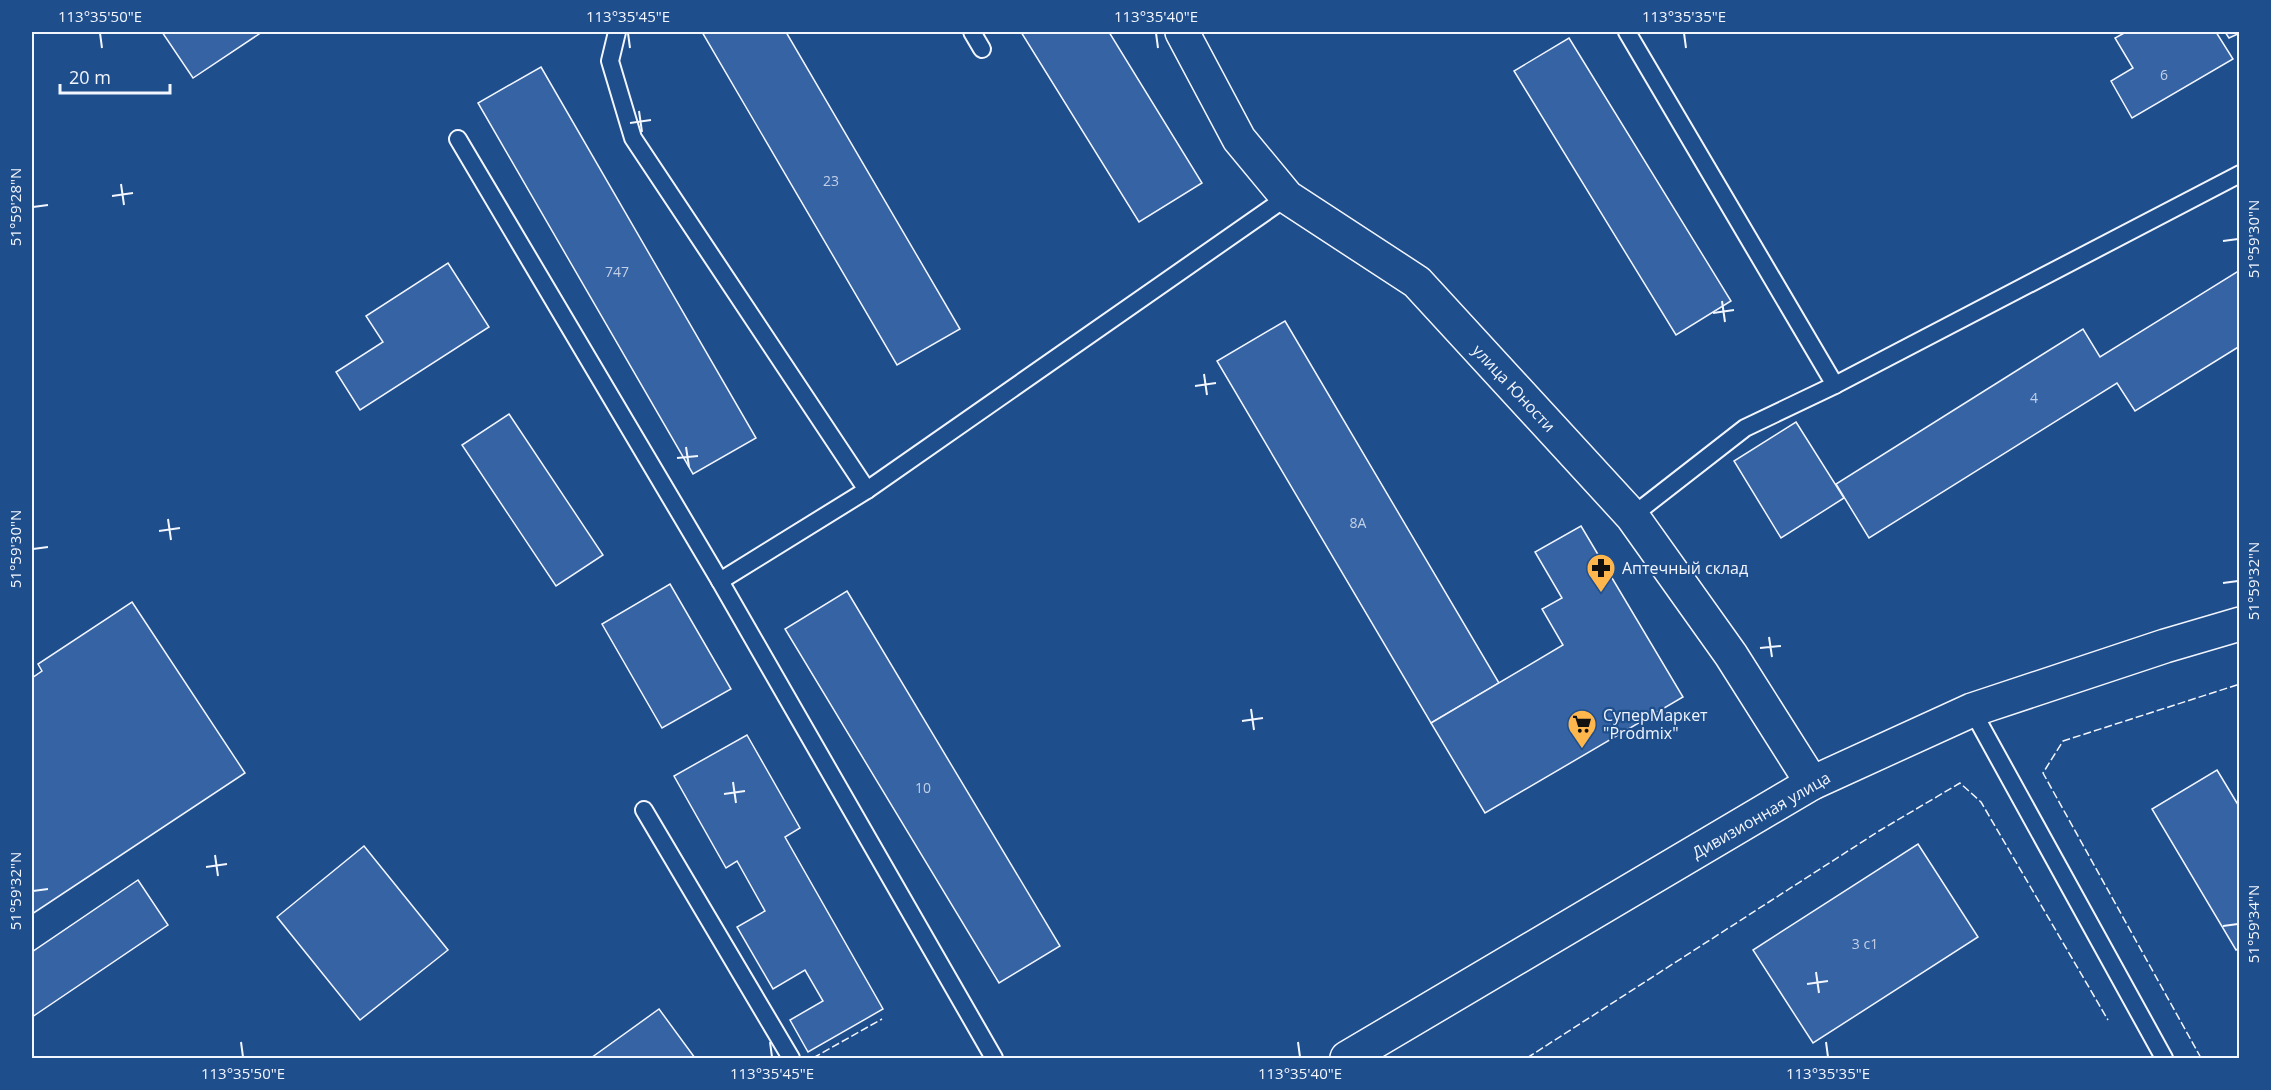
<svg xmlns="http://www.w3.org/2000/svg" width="2271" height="1090" font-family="'Open Sans',sans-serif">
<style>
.building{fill:#3563a3;stroke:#f2f6ff;stroke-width:1.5}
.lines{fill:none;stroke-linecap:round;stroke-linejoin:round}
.lane-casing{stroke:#f2f6ff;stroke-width:20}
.street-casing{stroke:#f2f6ff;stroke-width:36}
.lane{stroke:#1f4e8c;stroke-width:16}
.street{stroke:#1f4e8c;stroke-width:33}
.fence{stroke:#f2f6ff;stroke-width:1.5;stroke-dasharray:8 3;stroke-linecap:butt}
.ticks{fill:none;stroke:#f2f6ff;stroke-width:2}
.labels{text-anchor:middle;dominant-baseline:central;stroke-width:4.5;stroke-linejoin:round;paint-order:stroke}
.number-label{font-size:14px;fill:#c3d1e8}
.street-label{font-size:16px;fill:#f2f6ff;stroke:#1f4e8c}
.poi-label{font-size:16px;fill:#f2f6ff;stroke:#1f4e8c;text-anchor:start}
.neatline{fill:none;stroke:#f2f6ff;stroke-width:2}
.ticks-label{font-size:15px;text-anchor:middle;fill:#f2f6ff}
</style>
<rect width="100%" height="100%" fill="#1f4e8c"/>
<g class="building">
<polygon points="162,32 262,32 193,78"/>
<polygon points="702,32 786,32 960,329 897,365"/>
<polygon points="1021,32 1109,32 1202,183 1139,222"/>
<polygon points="2126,32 2216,32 2233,59 2132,118 2111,81 2133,68 2115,38"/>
<polygon points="2225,32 2240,32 2240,33 2229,38"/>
<polygon points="1569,38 1731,301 1676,335 1514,71"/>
<polygon points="541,67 756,438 693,474 478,103"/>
<polygon points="448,263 489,327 360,410 336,372 383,342 366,316"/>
<polygon points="2240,270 2240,346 2135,411 2117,383 1869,538 1836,484 2083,329 2100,357"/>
<polygon points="1285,321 1499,683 1431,723 1217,361"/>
<polygon points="509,414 603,555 556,586 462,445"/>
<polygon points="1796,422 1844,498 1781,538 1734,461"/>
<polygon points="1581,526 1683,697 1485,813 1431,723 1563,645 1542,609 1562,598 1535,552"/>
<polygon points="670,584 731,689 662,728 602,624"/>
<polygon points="847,591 1060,946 999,983 785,629"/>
<polygon points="132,602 245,773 32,914 32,678 42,671 38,664"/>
<polygon points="747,735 800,828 785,837 883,1009 808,1052 790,1020 823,1001 805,970 773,989 737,927 765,911 737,861 726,868 674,776"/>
<polygon points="2217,770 2240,808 2240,948 2236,950 2152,809"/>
<polygon points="1918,844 1978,937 1813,1043 1753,950"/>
<polygon points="364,846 448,950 360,1020 277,917"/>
<polygon points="138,880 168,925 32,1017 32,952"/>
<polygon points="659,1009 695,1058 591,1058"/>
</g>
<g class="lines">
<g class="lane-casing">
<g id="lane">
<polyline points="617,32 610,61 633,138 867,490"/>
<polyline points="972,32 982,49"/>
<polyline points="1627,32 1835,385"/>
<polyline points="458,139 720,581 994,1058"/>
<polyline points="1632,516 1745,428 1835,385 2240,174"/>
<polyline points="720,581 867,490 1287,197"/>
<polyline points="1972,710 2164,1058"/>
<polyline points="644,810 791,1058"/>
</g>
</g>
<g class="street-casing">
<g id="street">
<polyline points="1182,32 1239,139 1287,197 1417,282 1632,516 1731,655 1812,783"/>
<polyline points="1347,1058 1812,783 1972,710 2165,646 2240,624"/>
</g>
</g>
<use href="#lane" class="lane"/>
<use href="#street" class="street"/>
<g class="fence">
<polyline points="813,1058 882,1019"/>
<polyline points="1527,1058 1879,831 1960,783 1981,802 2108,1020"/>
<polyline points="2201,1058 2043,773 2063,741 2240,684"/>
</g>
</g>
<path class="ticks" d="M100,33l2,15M628,33l2,15M1156,33l2,15M1684,33l2,15M639,111l3,21M630,123l21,-3M121,184l3,21M112,196l21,-3M33,207l15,-2M2223,241l15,-2M1722,301l3,21M1713,313l21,-3M1204,374l3,21M1195,386l21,-3M686,447l3,20M677,458l21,-2M168,519l3,21M159,531l21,-3M33,549l15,-2M2223,583l15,-2M1769,637l3,20M1760,648l21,-2M1251,709l3,21M1242,721l21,-3M733,782l3,21M724,794l21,-3M215,855l3,21M206,867l21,-3M33,891l15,-2M2223,926l15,-2M1816,972l3,21M1807,984l21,-3M241,1042l2,15M770,1042l2,15M1298,1042l2,15M1826,1042l2,15"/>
<defs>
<g id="pharmacy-pin" transform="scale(1.5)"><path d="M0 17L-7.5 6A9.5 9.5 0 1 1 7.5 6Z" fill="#ffb74d" stroke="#1f4e8c"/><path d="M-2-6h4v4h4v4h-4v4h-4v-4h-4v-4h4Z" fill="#111"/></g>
<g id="supermarket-pin" transform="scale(1.5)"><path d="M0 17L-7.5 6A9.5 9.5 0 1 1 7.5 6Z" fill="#ffb74d" stroke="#1f4e8c"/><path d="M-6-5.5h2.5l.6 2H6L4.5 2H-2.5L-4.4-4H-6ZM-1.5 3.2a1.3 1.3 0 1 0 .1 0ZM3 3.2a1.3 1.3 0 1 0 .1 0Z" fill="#111"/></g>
</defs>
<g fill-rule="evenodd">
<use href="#pharmacy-pin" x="1601" y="568"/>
<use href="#supermarket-pin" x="1582" y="724"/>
</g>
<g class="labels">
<g class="number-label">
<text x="2164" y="74">6</text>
<text x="831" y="180">23</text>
<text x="617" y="271">747</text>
<text x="2034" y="397">4</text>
<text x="1358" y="522">8А</text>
<text x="923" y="787">10</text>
<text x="1865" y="943">3 с1</text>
</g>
<g class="street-label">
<text transform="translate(1514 388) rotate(47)">улица Юности</text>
<text transform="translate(1761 815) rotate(-30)">Дивизионная улица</text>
</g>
<g class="poi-label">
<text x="1622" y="568">Аптечный склад</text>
<text x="1603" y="715">СуперМаркет<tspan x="1603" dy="18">"Prodmix"</tspan></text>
</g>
</g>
<rect width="2271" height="1090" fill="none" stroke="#1f4e8c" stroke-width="66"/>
<path d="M60 84v9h110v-9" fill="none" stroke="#f2f6ff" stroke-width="3"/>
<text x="69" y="84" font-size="18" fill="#f2f6ff" stroke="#1f4e8c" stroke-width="4.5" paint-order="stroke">20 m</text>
<rect x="33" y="33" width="2205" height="1024" class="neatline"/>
<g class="ticks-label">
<text x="100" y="22">113°35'50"E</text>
<text x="628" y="22">113°35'45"E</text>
<text x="1156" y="22">113°35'40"E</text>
<text x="1684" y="22">113°35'35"E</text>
<text transform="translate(16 207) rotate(-90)" y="5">51°59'28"N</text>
<text transform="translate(2254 239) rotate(-90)" y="5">51°59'30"N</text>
<text transform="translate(16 549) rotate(-90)" y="5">51°59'30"N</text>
<text transform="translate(2254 581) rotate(-90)" y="5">51°59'32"N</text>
<text transform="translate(16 891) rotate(-90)" y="5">51°59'32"N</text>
<text transform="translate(2254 924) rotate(-90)" y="5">51°59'34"N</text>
<text x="243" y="1079">113°35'50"E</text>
<text x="772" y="1079">113°35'45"E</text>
<text x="1300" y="1079">113°35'40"E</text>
<text x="1828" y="1079">113°35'35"E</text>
</g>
</svg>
